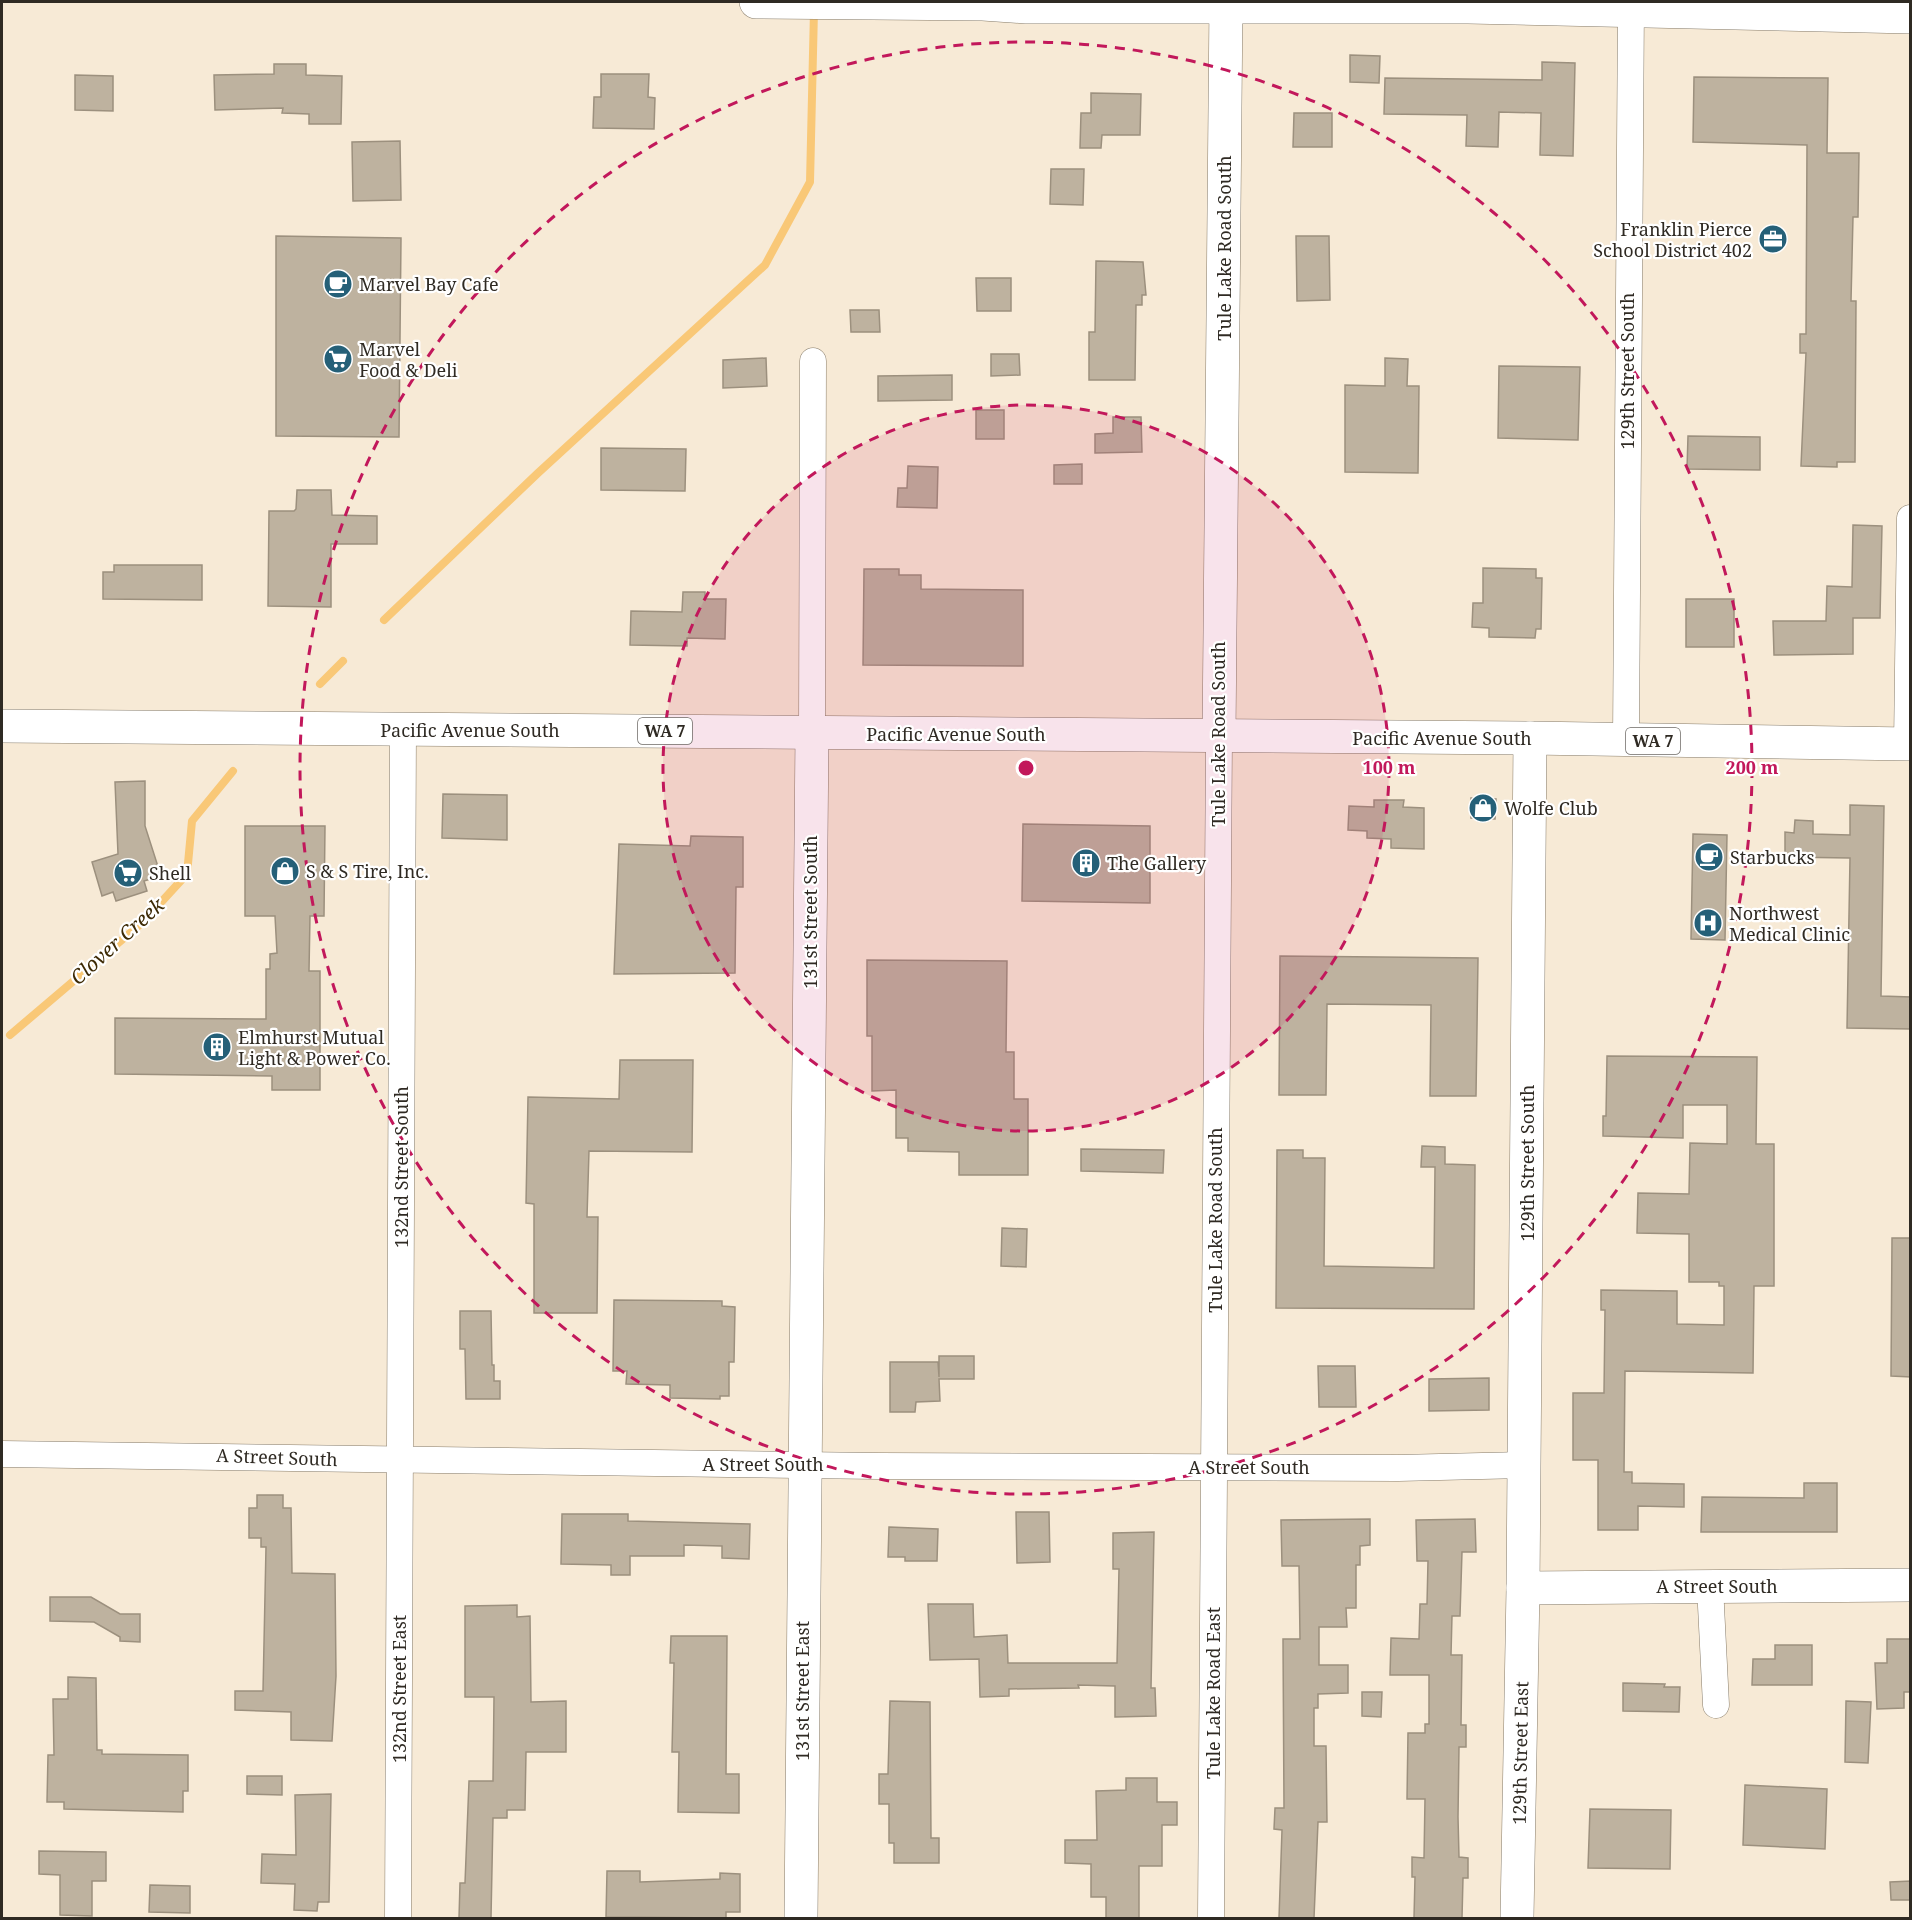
<svg xmlns="http://www.w3.org/2000/svg" width="1912" height="1920" font-family="'Noto Serif',serif">
<style>
.lines{fill:none;stroke-linecap:round;stroke-linejoin:round}
.stream{stroke:#f9c877;stroke-width:8}
.building{fill:#beb29f;stroke:#9c907e;stroke-width:1.5}
.street-casing{stroke:#877c6a;stroke-width:27}
.secondary-casing{stroke:#877c6a;stroke-width:34}
.primary-casing{stroke:#877c6a;stroke-width:34}
.street{stroke:#fff;stroke-width:26}
.secondary{stroke:#fff;stroke-width:33}
.primary{stroke:#fff;stroke-width:33}
.ring{fill:none;stroke:#c2185b;stroke-width:3;stroke-dasharray:10 8}
.labels{text-anchor:middle;dominant-baseline:central;stroke-width:4.5;stroke-linejoin:round;paint-order:stroke}
.shield{fill:#fff;stroke:#6d6a65;stroke-width:1.5}
.shield-label{font-size:16px;font-weight:bold;fill:#2f2a23}
.poi-label{font-size:18px;fill:#2f2a23;stroke:#fff;text-anchor:start}
.street-label{font-size:18px;fill:#2f2a23;stroke:#fff}
.water-label{font-size:20px;font-style:italic;fill:#3d2a05;stroke:#fff}
.centre{fill:#c2185b;stroke:#fff;stroke-width:3}
.ring-label{font-size:18px;text-anchor:middle;font-weight:bold;fill:#c2185b;stroke:#fff;stroke-width:4.5;stroke-linejoin:round;paint-order:stroke}
</style>
<rect width="100%" height="100%" fill="#f7ead6"/>
<g class="lines">
<g class="stream">
<polyline points="384,620 538,473 765,265 810,182 814,10"/>
<polyline points="320,684 343,661"/>
<polyline points="10,1035 143,922 187,874 192,821 233,771"/>
</g>
</g>
<g class="building">
<polygon points="1350,55 1380,56 1379,83 1350,82"/>
<polygon points="1542,62 1575,63 1573,156 1540,155 1541,113 1499,112 1498,147 1466,146 1467,115 1384,114 1385,78 1542,80"/>
<polygon points="274,64 306,64 306,75 342,76 341,124 309,124 309,114 282,113 283,108 215,110 214,75 274,74"/>
<polygon points="601,74 649,74 648,97 655,98 654,129 593,128 594,97 601,97"/>
<polygon points="75,75 113,76 113,111 75,110"/>
<polygon points="1694,77 1828,78 1827,153 1859,153 1858,217 1853,217 1851,301 1856,301 1855,462 1837,462 1837,467 1801,466 1806,353 1800,353 1800,334 1806,334 1807,145 1693,142"/>
<polygon points="1091,93 1141,94 1140,135 1102,135 1101,148 1080,148 1081,113 1091,113"/>
<polygon points="1294,113 1332,113 1332,147 1293,147"/>
<polygon points="400,141 401,200 353,201 352,142"/>
<polygon points="1051,169 1084,169 1083,205 1050,204"/>
<polygon points="276,236 401,238 399,437 276,436"/>
<polygon points="1296,236 1329,236 1330,300 1297,301"/>
<polygon points="1096,261 1143,262 1146,295 1142,295 1142,305 1136,305 1135,380 1089,380 1089,332 1095,332"/>
<polygon points="976,278 1011,278 1011,311 977,311"/>
<polygon points="850,310 879,310 880,332 851,332"/>
<polygon points="991,354 1019,354 1020,375 991,376"/>
<polygon points="766,358 767,386 723,388 723,360"/>
<polygon points="1385,358 1408,359 1407,386 1419,386 1418,473 1345,472 1345,385 1385,386"/>
<polygon points="1499,366 1580,367 1578,440 1498,438"/>
<polygon points="952,375 952,400 878,401 878,376"/>
<rect x="976" y="410" width="28" height="29"/>
<polygon points="1113,417 1141,417 1142,452 1095,453 1095,434 1113,433"/>
<polygon points="1688,436 1760,437 1760,470 1687,469"/>
<polygon points="601,448 686,449 685,491 601,490"/>
<polygon points="1082,464 1082,484 1054,484 1054,465"/>
<polygon points="908,466 938,467 937,508 897,507 898,488 907,488"/>
<polygon points="297,490 331,490 332,515 377,516 377,544 331,544 331,607 268,606 269,511 294,511 296,509"/>
<polygon points="1853,525 1882,526 1880,618 1853,618 1853,654 1774,655 1773,621 1826,621 1827,586 1852,587"/>
<polygon points="114,565 202,565 202,600 103,599 103,572 114,572"/>
<polygon points="1483,568 1536,569 1536,578 1542,578 1541,629 1536,629 1535,638 1489,637 1489,628 1472,627 1473,603 1483,603"/>
<polygon points="864,569 899,569 899,575 921,575 921,589 1023,590 1023,666 863,665"/>
<polygon points="683,592 705,592 705,599 726,599 725,639 687,638 687,646 630,645 631,611 682,612"/>
<rect x="1686" y="599" width="48" height="48"/>
<polygon points="145,781 145,826 161,876 144,881 147,891 116,901 113,892 102,896 92,862 118,854 115,782"/>
<polygon points="443,794 507,795 507,840 442,838"/>
<polygon points="1471,798 1496,799 1495,819 1471,818"/>
<polygon points="1374,800 1404,800 1403,807 1424,808 1424,849 1391,848 1391,839 1367,838 1367,831 1348,830 1349,806 1374,807"/>
<polygon points="1850,805 1884,806 1881,996 1911,997 1911,1029 1847,1028 1850,858 1785,857 1785,832 1794,833 1795,820 1813,821 1813,834 1850,835"/>
<polygon points="1023,824 1150,826 1150,903 1022,901"/>
<polygon points="245,826 325,826 324,916 310,916 309,971 320,971 320,1090 272,1090 272,1076 115,1074 115,1018 266,1019 266,969 270,969 270,954 277,953 275,916 245,916"/>
<polygon points="1693,834 1727,835 1725,940 1691,939"/>
<polygon points="691,836 743,837 743,887 736,887 735,973 614,974 619,844 690,846"/>
<polygon points="1280,956 1478,958 1476,1096 1430,1096 1431,1005 1327,1004 1326,1095 1279,1095"/>
<polygon points="867,960 1007,961 1006,1052 1014,1052 1014,1099 1028,1099 1028,1175 959,1175 959,1152 908,1151 908,1138 896,1138 896,1090 872,1091 872,1036 867,1036"/>
<polygon points="1607,1056 1757,1057 1756,1144 1774,1144 1774,1286 1754,1286 1753,1373 1625,1371 1624,1472 1632,1472 1632,1483 1684,1484 1684,1507 1638,1506 1638,1530 1598,1530 1598,1460 1573,1460 1573,1393 1604,1393 1605,1310 1601,1310 1601,1290 1677,1291 1677,1324 1724,1325 1724,1286 1719,1286 1719,1282 1689,1282 1689,1234 1637,1233 1638,1193 1689,1194 1690,1143 1727,1144 1727,1105 1683,1105 1683,1138 1603,1136 1603,1116 1606,1116"/>
<polygon points="620,1060 693,1060 692,1152 589,1151 587,1217 598,1217 597,1313 534,1313 534,1204 526,1203 528,1097 619,1099"/>
<polygon points="1422,1146 1445,1147 1445,1164 1475,1165 1474,1309 1276,1308 1277,1150 1303,1150 1303,1158 1325,1158 1324,1266 1434,1268 1435,1167 1421,1167"/>
<polygon points="1081,1149 1164,1150 1163,1173 1081,1171"/>
<polygon points="1002,1228 1027,1229 1026,1267 1001,1266"/>
<polygon points="1892,1238 1911,1238 1911,1377 1891,1376"/>
<polygon points="614,1300 722,1301 722,1306 735,1307 734,1362 729,1362 729,1396 720,1396 720,1399 670,1398 670,1385 626,1384 627,1371 613,1371"/>
<polygon points="460,1311 491,1311 492,1365 494,1365 494,1381 500,1381 500,1399 466,1399 465,1349 460,1349"/>
<polygon points="939,1356 974,1356 974,1379 939,1379 940,1401 916,1402 915,1412 890,1412 890,1362 938,1362 939,1377"/>
<polygon points="1318,1366 1355,1366 1356,1407 1319,1407"/>
<polygon points="1489,1378 1489,1410 1429,1411 1429,1379"/>
<polygon points="1804,1483 1837,1483 1837,1532 1701,1532 1702,1497 1804,1498"/>
<polygon points="257,1495 283,1495 283,1508 291,1508 292,1573 335,1574 336,1676 332,1741 291,1740 291,1712 235,1710 235,1691 263,1691 266,1547 261,1547 261,1538 249,1538 249,1508 257,1508"/>
<polygon points="1016,1512 1049,1512 1050,1562 1017,1563"/>
<polygon points="562,1514 628,1514 628,1521 750,1524 749,1559 722,1558 722,1546 684,1545 684,1556 630,1556 630,1575 611,1575 611,1565 561,1564"/>
<polygon points="1370,1519 1370,1545 1360,1546 1360,1565 1356,1565 1356,1608 1346,1608 1347,1627 1319,1627 1319,1665 1348,1665 1348,1693 1318,1694 1318,1708 1314,1708 1314,1746 1326,1746 1327,1822 1318,1822 1314,1918 1279,1918 1282,1830 1274,1829 1275,1808 1284,1808 1283,1639 1300,1639 1299,1566 1282,1566 1281,1520"/>
<polygon points="1475,1519 1476,1552 1462,1552 1460,1616 1452,1616 1451,1655 1462,1655 1461,1725 1466,1725 1466,1747 1459,1747 1458,1817 1459,1857 1468,1858 1468,1878 1463,1878 1462,1918 1414,1918 1415,1877 1412,1877 1412,1857 1424,1858 1425,1799 1407,1799 1408,1733 1425,1733 1425,1724 1429,1724 1429,1675 1390,1675 1391,1638 1419,1639 1420,1604 1427,1604 1428,1561 1417,1561 1416,1520"/>
<polygon points="889,1527 938,1529 937,1561 905,1561 905,1557 888,1557"/>
<polygon points="1154,1532 1151,1688 1155,1688 1156,1716 1115,1717 1115,1686 1078,1685 1079,1688 1009,1689 1009,1696 980,1697 979,1659 930,1660 928,1604 973,1604 974,1637 1007,1635 1008,1663 1117,1663 1119,1569 1113,1569 1113,1533"/>
<polygon points="50,1597 91,1597 120,1614 140,1614 140,1642 120,1641 120,1637 94,1622 50,1621"/>
<polygon points="517,1605 517,1617 530,1616 531,1702 566,1701 566,1752 526,1752 525,1810 507,1810 507,1818 493,1818 491,1918 459,1918 460,1883 465,1883 469,1781 493,1781 494,1697 465,1697 465,1606"/>
<polygon points="671,1636 727,1636 726,1774 739,1774 739,1813 678,1812 679,1752 672,1752 674,1663 670,1663"/>
<polygon points="1887,1639 1911,1639 1911,1692 1904,1692 1904,1708 1877,1709 1875,1663 1887,1663"/>
<polygon points="1775,1645 1812,1645 1812,1685 1752,1685 1753,1659 1775,1659"/>
<polygon points="68,1677 96,1678 97,1750 102,1750 102,1754 188,1755 188,1791 183,1791 183,1812 64,1809 64,1802 47,1802 48,1755 54,1755 53,1699 68,1699"/>
<polygon points="1623,1683 1665,1684 1664,1687 1680,1687 1679,1712 1623,1711"/>
<polygon points="1362,1692 1382,1692 1381,1717 1362,1716"/>
<polygon points="890,1701 930,1702 931,1838 939,1838 939,1863 894,1863 894,1843 889,1843 889,1804 879,1804 879,1774 888,1774"/>
<polygon points="1846,1701 1871,1702 1868,1763 1845,1762"/>
<polygon points="247,1776 282,1776 282,1795 247,1794"/>
<polygon points="1126,1778 1157,1778 1157,1802 1177,1802 1177,1825 1162,1825 1162,1866 1139,1866 1139,1918 1106,1918 1106,1897 1091,1897 1091,1864 1065,1863 1065,1840 1097,1840 1096,1791 1126,1790"/>
<polygon points="1745,1785 1827,1789 1825,1849 1743,1845"/>
<polygon points="331,1794 329,1902 318,1902 317,1911 294,1910 295,1884 261,1883 262,1854 296,1855 295,1795"/>
<polygon points="1590,1809 1671,1810 1670,1869 1588,1868"/>
<polygon points="39,1851 106,1852 106,1881 92,1881 92,1916 60,1915 60,1875 39,1874"/>
<polygon points="607,1871 640,1871 640,1882 720,1879 720,1873 740,1874 740,1912 726,1912 726,1918 606,1917"/>
<polygon points="1911,1881 1911,1900 1891,1900 1890,1882"/>
<polygon points="150,1885 190,1886 190,1913 149,1912"/>
</g>
<g class="lines">
<g class="street-casing">
<g id="street">
<polyline points="812,733 813,361"/>
<polyline points="1626,740 1631,2"/>
<polyline points="1907,744 1910,518"/>
<polyline points="2,1454 878,1466 1398,1468 1524,1465"/>
<polyline points="1710,1586 1716,1705"/>
<polyline points="398,1918 403,729"/>
<polyline points="1211,1918 1219,736"/>
</g>
</g>
<g class="secondary-casing">
<g id="secondary">
<polyline points="756,2 983,4 1026,7 1468,7 1910,17"/>
<polyline points="1219,736 1226,2"/>
<polyline points="1523,1588 1910,1585"/>
<polyline points="801,1918 812,733"/>
<polyline points="1517,1918 1523,1588 1530,738"/>
</g>
</g>
<g class="primary-casing">
<polyline id="primary" points="2,726 1530,738 1910,744"/>
</g>
<use href="#street" class="street"/>
<use href="#secondary" class="secondary"/>
<use href="#primary" class="primary"/>
</g>
<circle cx="1026" cy="768" r="363" fill="#c2185b" fill-opacity=".12"/>
<g class="ring">
<circle cx="1026" cy="768" r="363"/>
<circle cx="1026" cy="768" r="726"/>
</g>
<defs>
<g id="office-disc" transform="scale(1.5)"><circle r="9.5" fill="#256078" stroke="#fff"/><path d="M-6-3h4V-5.5h4V-3h4V5H-6ZM-1-4.5V-3h2v-1.5ZM-6 0V1H6V0Z" fill="#fff"/></g>
<g id="cafe-disc" transform="scale(1.5)"><circle r="9.5" fill="#256078" stroke="#fff"/><path d="M-5.5-4.5H6V0H3Q3 3.5 0 3.5H-2.5Q-5.5 3.5-5.5 0ZM3-3.2v2h1.7v-2ZM-6 4.5H4V6H-6Z" fill="#fff"/></g>
<g id="supermarket-disc" transform="scale(1.5)"><circle r="9.5" fill="#256078" stroke="#fff"/><path d="M-6-5.5h2.5l.6 2H6L4.5 2H-2.5L-4.4-4H-6ZM-1.5 3.2a1.3 1.3 0 1 0 .1 0ZM3 3.2a1.3 1.3 0 1 0 .1 0Z" fill="#fff"/></g>
<g id="shop-disc" transform="scale(1.5)"><circle r="9.5" fill="#256078" stroke="#fff"/><path d="M-5-2.5h2.3a2.7 3.5 0 0 1 5.4 0H5L5.5 6h-11ZM-1.5-2.5h3a1.5 2.3 0 0 0-3 0Z" fill="#fff"/></g>
<g id="building-disc" transform="scale(1.5)"><circle r="9.5" fill="#256078" stroke="#fff"/><path d="M-4-6H4V6H1V3H-1V6H-4ZM-2.5-4.3h1.7v1.8h-1.7ZM.8-4.3h1.7v1.8H.8ZM-2.5-1h1.7V.8h-1.7ZM.8-1h1.7V.8H.8Z" fill="#fff"/></g>
<g id="hospital-disc" transform="scale(1.5)"><circle r="9.5" fill="#256078" stroke="#fff"/><path d="M-5-5h3v3.5h4V-5h3V5h-3V1.5h-4V5h-3Z" fill="#fff"/></g>
</defs>
<g fill-rule="evenodd">
<use href="#office-disc" x="1773" y="239"/>
<use href="#cafe-disc" x="338" y="284"/>
<use href="#supermarket-disc" x="338" y="359"/>
<use href="#shop-disc" x="1483" y="808"/>
<use href="#cafe-disc" x="1709" y="857"/>
<use href="#building-disc" x="1086" y="863"/>
<use href="#shop-disc" x="285" y="871"/>
<use href="#supermarket-disc" x="128" y="873"/>
<use href="#hospital-disc" x="1708" y="923"/>
<use href="#building-disc" x="217" y="1047"/>
</g>
<g class="labels">
<g class="shield">
<rect x="638" y="718" width="54" height="26" rx="4.5"/>
<rect x="1626" y="728" width="54" height="26" rx="4.5"/>
</g>
<g class="shield-label">
<text x="665" y="731">WA 7</text>
<text x="1653" y="741">WA 7</text>
</g>
<g class="poi-label">
<text x="1752" y="229" text-anchor="end">Franklin Pierce<tspan x="1752" dy="21">School District 402</tspan></text>
<text x="359" y="284">Marvel Bay Cafe</text>
<text x="359" y="349">Marvel<tspan x="359" dy="21">Food &amp; Deli</tspan></text>
<text x="1504" y="808">Wolfe Club</text>
<text x="1730" y="857">Starbucks</text>
<text x="1107" y="863">The Gallery</text>
<text x="306" y="871">S &amp; S Tire, Inc.</text>
<text x="149" y="873">Shell</text>
<text x="1729" y="913">Northwest<tspan x="1729" dy="21">Medical Clinic</tspan></text>
<text x="238" y="1037">Elmhurst Mutual<tspan x="238" dy="21">Light &amp; Power Co.</tspan></text>
</g>
<g class="street-label">
<text transform="translate(1224 248) rotate(-90)">Tule Lake Road South</text>
<text transform="translate(1627 371) rotate(-90)">129th Street South</text>
<text x="470" y="730">Pacific Avenue South</text>
<text x="956" y="734">Pacific Avenue South</text>
<text transform="translate(1218 734) rotate(-90)">Tule Lake Road South</text>
<text x="1442" y="738">Pacific Avenue South</text>
<text transform="translate(810 912) rotate(-90)">131st Street South</text>
<text transform="translate(1527 1163) rotate(-90)">129th Street South</text>
<text transform="translate(401 1167) rotate(-90)">132nd Street South</text>
<text transform="translate(1215 1220) rotate(-90)">Tule Lake Road South</text>
<text transform="translate(277 1457) rotate(2)">A Street South</text>
<text x="763" y="1464">A Street South</text>
<text x="1249" y="1467">A Street South</text>
<text x="1717" y="1586">A Street South</text>
<text transform="translate(399 1689) rotate(-90)">132nd Street East</text>
<text transform="translate(802 1691) rotate(-90)">131st Street East</text>
<text transform="translate(1213 1693) rotate(-90)">Tule Lake Road East</text>
<text transform="translate(1520 1753) rotate(-89)">129th Street East</text>
</g>
<g class="water-label">
<text transform="translate(117 941) rotate(-42)">Clover Creek</text>
</g>
</g>
<circle cx="1026" cy="768" r="9" class="centre"/>
<g class="ring-label">
<text x="1389" y="774">100 m</text>
<text x="1752" y="774">200 m</text>
</g>
<rect width="1912" height="1920" fill="none" stroke="#2f2a23" stroke-width="6"/>
</svg>
